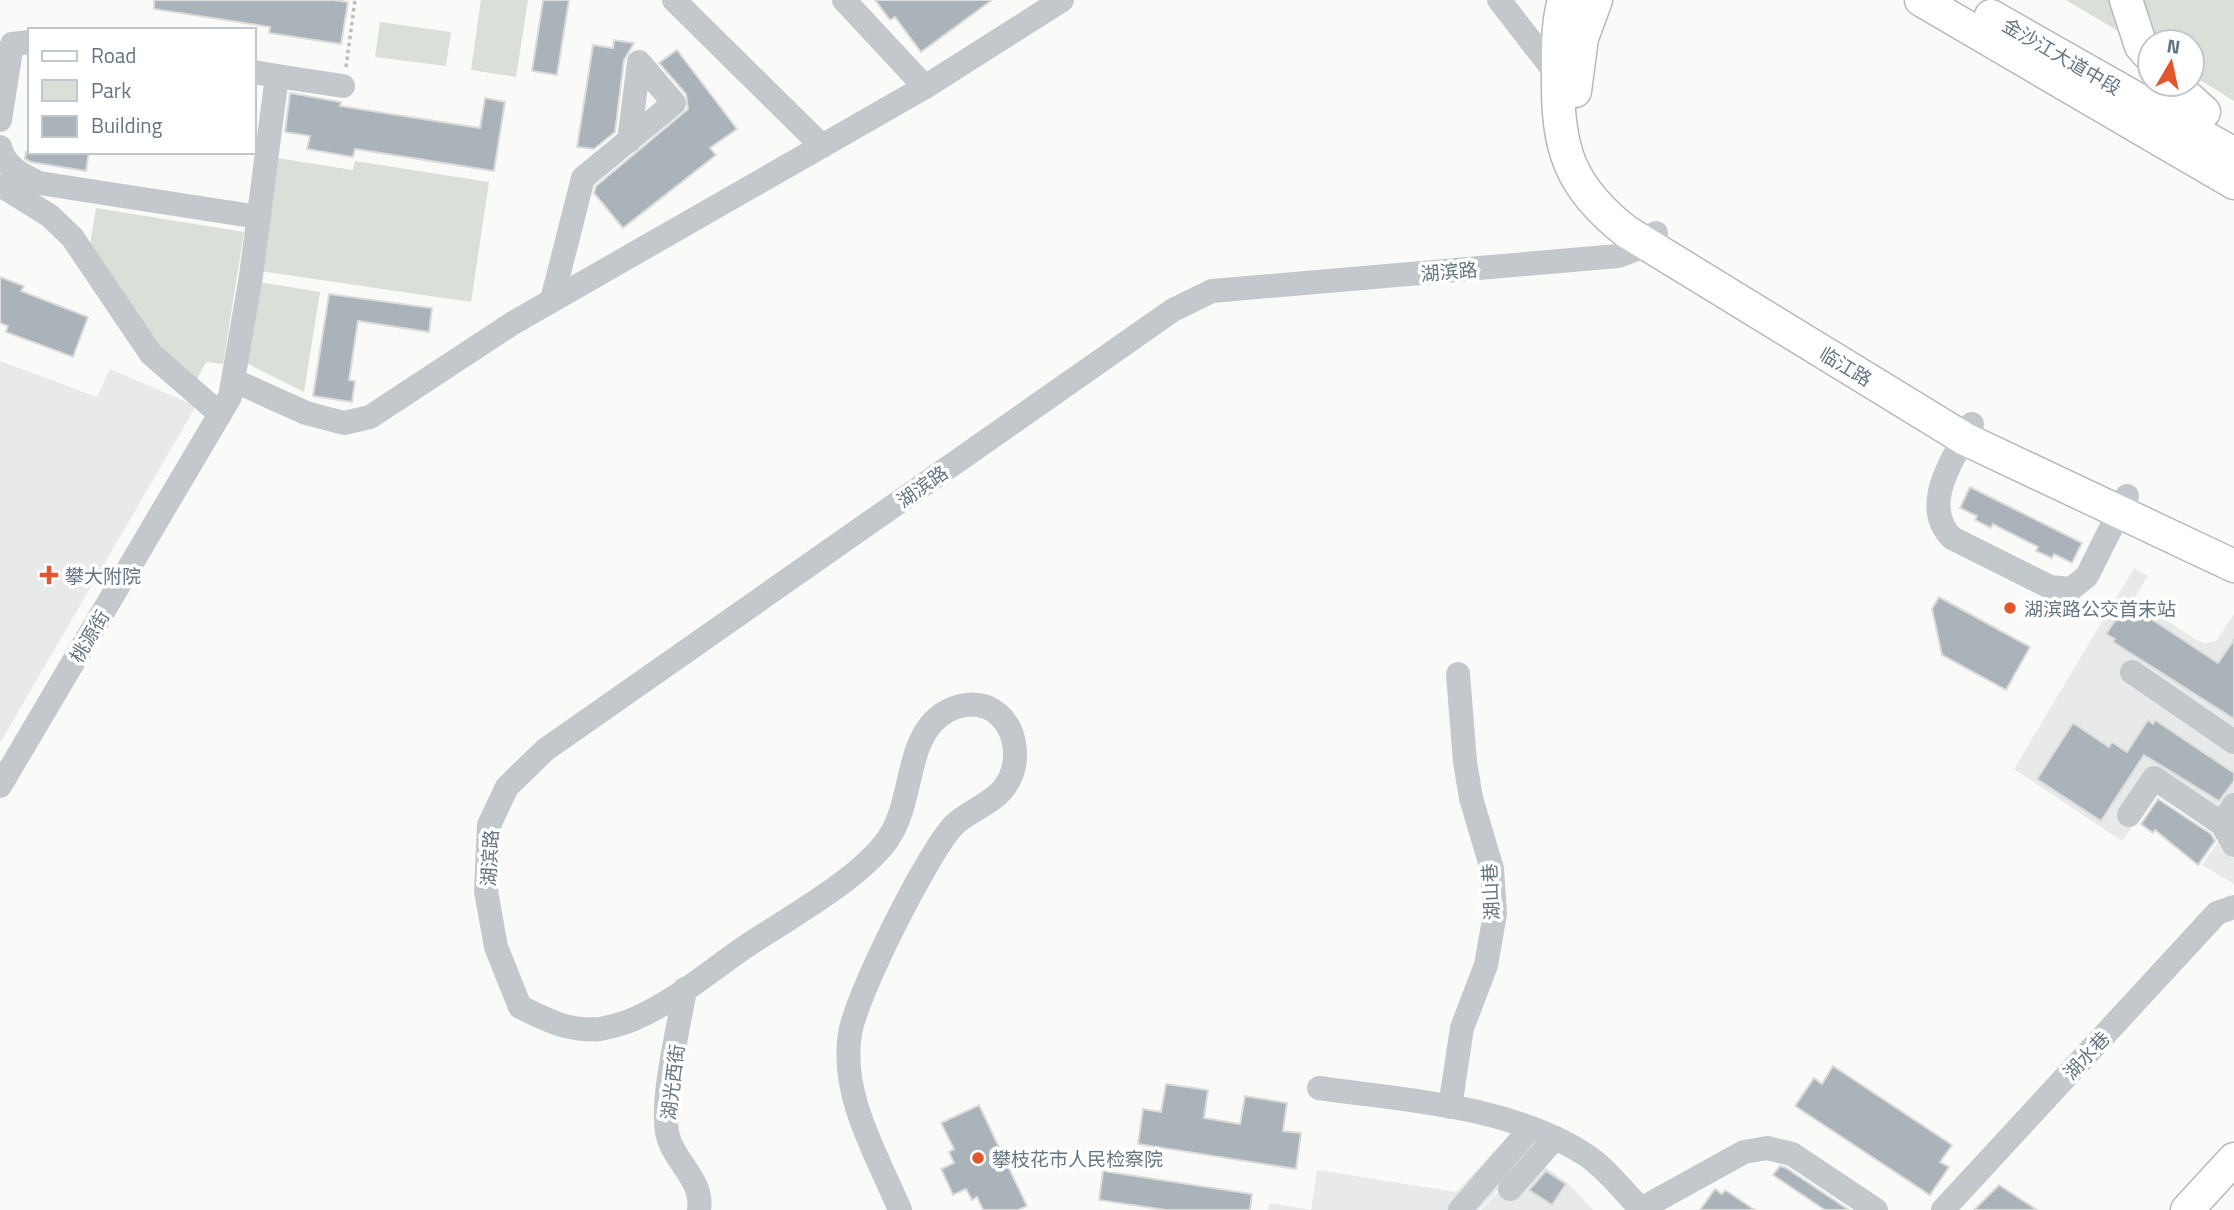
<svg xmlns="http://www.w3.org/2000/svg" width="2234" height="1210" font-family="'Titillium Web','Noto Sans SC',sans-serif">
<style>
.built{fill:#e8e9e9}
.green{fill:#dadfd7}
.building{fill:#aab3b9;stroke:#dcdcda;stroke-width:2}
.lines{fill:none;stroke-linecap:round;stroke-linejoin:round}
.major-casing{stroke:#b5babe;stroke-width:35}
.path{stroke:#bbbfc2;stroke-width:3.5;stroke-dasharray:3.5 3.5;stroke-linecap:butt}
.minor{stroke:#c3c8cc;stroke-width:24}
.major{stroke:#fff;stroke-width:32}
.poi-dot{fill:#e4572e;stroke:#fff;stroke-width:2.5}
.labels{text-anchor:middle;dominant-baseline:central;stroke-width:7;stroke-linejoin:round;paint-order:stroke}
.street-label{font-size:19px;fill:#657683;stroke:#fff}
.poi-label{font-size:19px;fill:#657683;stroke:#fff;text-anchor:start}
</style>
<rect width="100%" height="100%" fill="#fafaf8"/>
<g class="built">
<polygon points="0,361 97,397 110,369 196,406 0,743"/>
<polygon points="2134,568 2148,576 2134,599 2195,639 2205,643 2216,641 2234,614 2234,884 2202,865 2221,838 2157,792 2122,841 2014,769"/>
<polygon points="1497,1148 1522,1164 1479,1210 1268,1210 1269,1203 1311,1210 1317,1170 1456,1192"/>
<polygon points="1522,1166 1543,1166 1568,1183 1593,1210 1481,1210"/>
</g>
<g class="green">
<polygon points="481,0 528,0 516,77 471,70"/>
<polygon points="2066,0 2234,0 2234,101 2192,75 2192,42 2150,42 2150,50"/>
<polygon points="380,22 451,32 446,66 375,57"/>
<polygon points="277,158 353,170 355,161 489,182 471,302 260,271"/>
<polygon points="96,208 244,232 223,364 206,362 197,379 161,350 90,245"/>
<polygon points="259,282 320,292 304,392 246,363"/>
</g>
<g class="building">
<polygon points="154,0 333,0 348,2 341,44 269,33 270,27 154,9"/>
<polygon points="543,0 569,0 557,75 532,71"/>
<polygon points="875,0 992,0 921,52 895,17 890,20"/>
<polygon points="614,40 634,43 624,60 615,132 594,149 577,147 593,45 613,48"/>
<polygon points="677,50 737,129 710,148 716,155 623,228 594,193 596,186 688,109 686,94 659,63"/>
<polygon points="290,93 341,102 340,106 480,128 485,98 505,102 494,171 355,149 353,157 307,149 310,136 285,132"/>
<polygon points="26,152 89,152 86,171 31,162 25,159"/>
<polygon points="0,277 24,286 21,291 88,317 73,357 6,332 8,326 0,323"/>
<polygon points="329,294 432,308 429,332 358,321 349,380 355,381 352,402 313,396"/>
<polygon points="1970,487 2082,543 2072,563 2054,554 2052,558 2036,551 2038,547 1993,524 1991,528 1975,520 1977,516 1960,508"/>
<polygon points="1939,597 2030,647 2006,690 1942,655 1932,609"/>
<polygon points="2127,603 2218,663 2234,640 2234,719 2113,642 2115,639 2106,634"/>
<polygon points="2148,720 2153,724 2155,720 2234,773 2234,781 2219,801 2144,755 2101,821 2037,779 2073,723 2109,747 2112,742 2127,752"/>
<polygon points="2158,799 2211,834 2215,841 2198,865 2155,830 2153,833 2141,824"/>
<polygon points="1833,1066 1952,1145 1940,1162 1949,1167 1930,1195 1795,1106 1814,1078 1822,1084"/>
<polygon points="1166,1084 1208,1090 1204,1118 1240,1124 1245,1096 1287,1103 1283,1131 1301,1133 1296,1169 1138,1144 1143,1109 1161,1112"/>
<polygon points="979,1105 1027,1206 1018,1210 983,1210 977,1197 972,1200 966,1189 953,1195 941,1169 954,1163 949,1152 954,1149 941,1123"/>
<polygon points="1780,1166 1786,1168 1849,1210 1825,1210 1773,1175"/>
<polygon points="1103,1171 1252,1194 1250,1210 1166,1210 1099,1200"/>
<polygon points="1546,1171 1566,1184 1552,1205 1529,1190"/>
<polygon points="1999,1185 2037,1210 1974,1210"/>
<polygon points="1715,1189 1722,1194 1725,1190 1755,1210 1700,1210"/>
</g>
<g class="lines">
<g class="major-casing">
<g id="major">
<path d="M1564,0c-7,25 -6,50 -6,76 -1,72 11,111 69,156l338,207 269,127"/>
<polyline points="1921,0 2234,183"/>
<polyline points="2126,0 2141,46 2150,56"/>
<polyline points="1991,16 2234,154"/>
<polyline points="2173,84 2204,112"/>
<polyline points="1575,91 1582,38 1596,0"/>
<polyline points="2187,1210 2234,1159"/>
</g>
</g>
<polyline class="path" points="346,67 355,0"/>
<g class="minor">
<polyline points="674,0 822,146"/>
<polyline points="844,0 925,87"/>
<polyline points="1499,0 1558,76"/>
<polyline points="277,76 343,86"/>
<polyline points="0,120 12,44 30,42"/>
<path d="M0,147c5,20 22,28 39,36l220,34"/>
<polyline points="0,185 50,216 72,237 151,354 220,414"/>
<polyline points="552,300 583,178 674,103 639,62 629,141"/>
<polyline points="233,380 306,413 344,423 370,417 513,323 925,87 1062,0"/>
<path d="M1972,424c-18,34 -53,81 -20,114l98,49 21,2 16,-13 40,-80"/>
<polyline points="2132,672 2234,742"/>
<polyline points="0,786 230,397 251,276 277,76 254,72"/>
<polyline points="2234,805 2222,824 2234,845"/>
<polyline points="2129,815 2154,778 2222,824"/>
<path d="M685,989c-6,39 -24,106 -18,143 5,29 37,47 32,78"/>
<path d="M1319,1088c90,13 189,17 267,67 20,13 37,36 53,52"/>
<polyline points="1450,1107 1462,1028 1486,965 1495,914 1492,869 1471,798 1465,762 1458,674"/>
<polyline points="1510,1189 1555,1138"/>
<path d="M900,1210c-23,-55 -60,-115 -50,-176 5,-37 78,-182 104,-209 14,-14 42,-23 52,-40 14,-21 12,-54 -8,-71 -20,-17 -49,-9 -65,8 -27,29 -21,82 -45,117 -28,40 -101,80 -143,108 -35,24 -71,55 -111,72 -9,4 -24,8 -34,10 -31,3 -53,-9 -80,-22l-24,-60 -10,-56 3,-66 18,-38 38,-37 628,-440 39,-19 406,-35 30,-11 8,-12"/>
<polyline points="1460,1210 1531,1128"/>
<polyline points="1639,1210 1744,1152 1767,1148 1792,1154 1876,1210"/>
<polyline points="1943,1210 2217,913 2234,907"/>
</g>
<use href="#major" class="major"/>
</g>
<g class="poi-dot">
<path d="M45.5 564.5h7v7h7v7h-7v7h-7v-7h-7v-7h7z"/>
<circle cx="2010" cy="608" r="7"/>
<circle cx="978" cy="1158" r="7"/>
</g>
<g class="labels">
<g class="street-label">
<text transform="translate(2062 56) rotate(30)">金沙江大道中段</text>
<text transform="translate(1449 271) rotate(-5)">湖滨路</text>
<text transform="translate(1846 366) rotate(31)">临江路</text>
<text transform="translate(922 486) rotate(-35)">湖滨路</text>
<text transform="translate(89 636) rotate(-59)">桃源街</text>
<text transform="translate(489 858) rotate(-87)">湖滨路</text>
<text transform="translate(1490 892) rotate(-93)">湖山巷</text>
<text transform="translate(2086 1055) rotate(-47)">湖水巷</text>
<text transform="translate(672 1082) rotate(-83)">湖光西街</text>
</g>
<g class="poi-label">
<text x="65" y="575">攀大附院</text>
<text x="2024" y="608">湖滨路公交首末站</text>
<text x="992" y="1158">攀枝花市人民检察院</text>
</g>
</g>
<rect x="28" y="28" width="228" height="126" fill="#ffffff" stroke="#c1c8cd" stroke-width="2"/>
<rect x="42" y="51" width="35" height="10" fill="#ffffff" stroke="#c1c8cd" stroke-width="2"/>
<text x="91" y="63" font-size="21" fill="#657683">Road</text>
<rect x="42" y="80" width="35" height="21" fill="#dadfd7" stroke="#c1c8cd" stroke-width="2"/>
<text x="91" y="98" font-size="21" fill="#657683">Park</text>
<rect x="42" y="116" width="35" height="21" fill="#aab3b9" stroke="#c1c8cd" stroke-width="2"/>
<text x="91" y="133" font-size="21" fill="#657683">Building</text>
<g transform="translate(2171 63) rotate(9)"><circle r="33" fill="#ffffff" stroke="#c1c8cd" stroke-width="2"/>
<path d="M0-5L12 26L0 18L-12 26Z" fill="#e4572e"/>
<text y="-10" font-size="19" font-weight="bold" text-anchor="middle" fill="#657683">N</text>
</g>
</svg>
